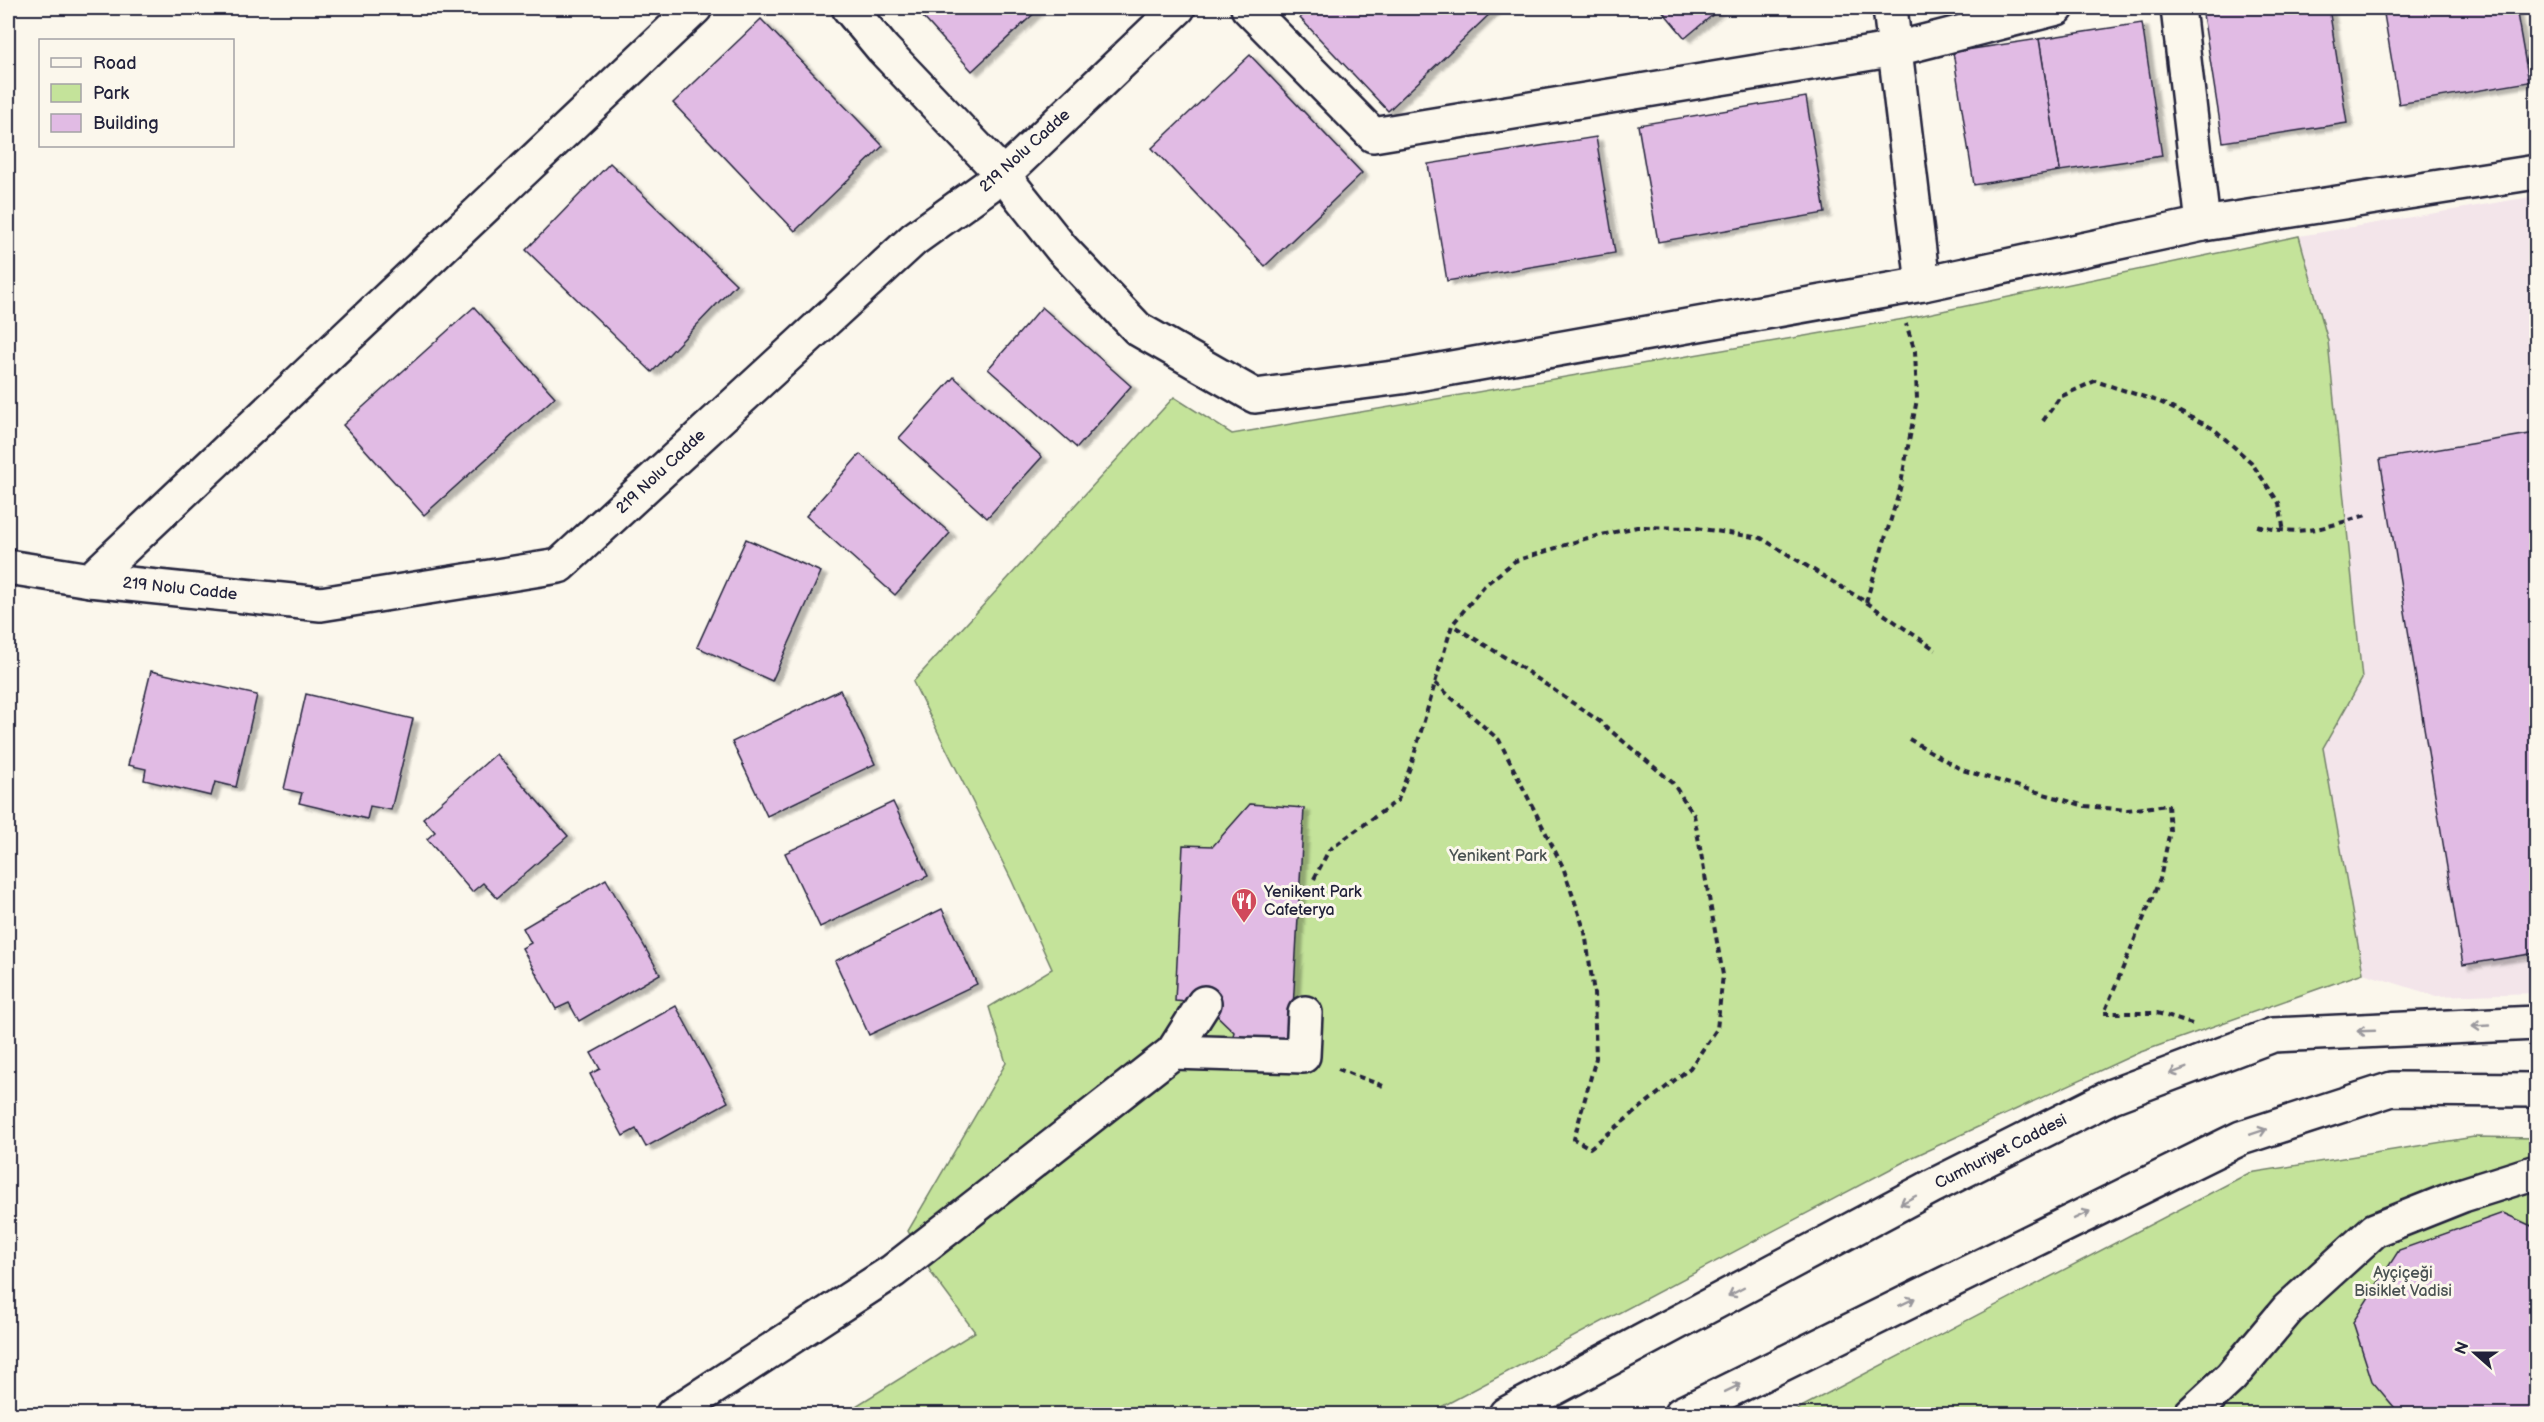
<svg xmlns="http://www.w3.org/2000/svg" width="2544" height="1422" font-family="'Balsamiq Sans',sans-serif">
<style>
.built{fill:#f3e5ea}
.green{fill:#c4e39a;stroke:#73826a;stroke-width:1.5}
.building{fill:#e1bbe4;stroke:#22223b;stroke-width:1.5;filter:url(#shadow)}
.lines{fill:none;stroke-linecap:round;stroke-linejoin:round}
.minor-casing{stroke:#22223b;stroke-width:38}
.path{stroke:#22223b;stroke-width:4;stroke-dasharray:6 4.5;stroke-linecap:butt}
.minor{stroke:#fbf7ec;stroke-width:33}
.oneway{stroke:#99979c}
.labels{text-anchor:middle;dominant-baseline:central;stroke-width:6;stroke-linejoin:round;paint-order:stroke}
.street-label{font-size:16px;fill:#22223b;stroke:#fbf7ec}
.park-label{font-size:16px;fill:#4a5253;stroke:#fbf7ec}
.poi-label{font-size:16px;fill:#22223b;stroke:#fbf7ec;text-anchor:start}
</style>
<defs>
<filter id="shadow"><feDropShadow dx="6" dy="4" stdDeviation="1.5" flood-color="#0004"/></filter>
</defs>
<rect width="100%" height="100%" fill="#fbf7ec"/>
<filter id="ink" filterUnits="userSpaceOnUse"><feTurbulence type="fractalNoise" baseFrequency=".0167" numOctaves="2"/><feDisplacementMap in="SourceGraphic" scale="12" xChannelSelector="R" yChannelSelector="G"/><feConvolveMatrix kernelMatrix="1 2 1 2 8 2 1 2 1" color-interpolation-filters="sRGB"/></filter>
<g filter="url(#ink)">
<polygon class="built" points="2536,196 2536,993 2436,996 2363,973 2323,748 2362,678 2328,341 2299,236"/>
<g class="green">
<polygon points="2299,236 2328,341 2362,679 2323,748 2363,973 2138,1053 1913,1157 1428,1414 843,1414 975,1332 932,1274 908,1231 1006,1063 989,1007 1052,969 1011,879 913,682 1174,397 1232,434 1904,319"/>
<polygon points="2474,1137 2536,1138 2536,1414 1788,1414 2249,1173"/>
</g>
<g class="building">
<polygon points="932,8 1040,8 972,71 922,16"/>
<polygon points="1310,8 1496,8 1388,111 1300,18"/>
<polygon points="1660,8 1721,8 1685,38"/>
<polygon points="2202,8 2329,8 2347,123 2223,142"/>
<polygon points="2383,8 2516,8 2529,82 2399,104"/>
<polygon points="761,19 883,146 795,231 673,103"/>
<polygon points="2142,23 2162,156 2060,171 2039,39"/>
<polygon points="2039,39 2060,171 1974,185 1953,52"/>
<polygon points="1250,55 1362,173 1265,266 1152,148"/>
<polygon points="1806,97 1825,213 1658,242 1638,125"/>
<polygon points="1596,137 1615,253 1447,281 1428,164"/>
<polygon points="610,163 736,284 652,372 526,250"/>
<polygon points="474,307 555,397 424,515 343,425"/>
<polygon points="1042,307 1131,386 1077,448 988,369"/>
<polygon points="954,377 1042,457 987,518 899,438"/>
<polygon points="2536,433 2536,953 2463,965 2380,459"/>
<polygon points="860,454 950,533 895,595 806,516"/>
<polygon points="746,539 821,572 772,681 697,647"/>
<polygon points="151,671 257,695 236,787 215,782 211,796 144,780 146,769 128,765"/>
<polygon points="840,690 875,764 767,816 732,742"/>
<polygon points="306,694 413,719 391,810 370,806 367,819 299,803 302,793 284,789"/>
<polygon points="496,754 568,836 497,898 483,883 472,892 427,839 435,832 423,818"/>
<polygon points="893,802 928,876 820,927 785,853"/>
<polygon points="1250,804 1304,808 1291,1045 1231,1044 1234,1032 1204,1003 1175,1001 1183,845 1213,846"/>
<polygon points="606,879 660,974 579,1021 569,1003 556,1009 522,948 531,943 523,928"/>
<polygon points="942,909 977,984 869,1035 835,961"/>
<polygon points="676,1006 728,1102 646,1147 636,1129 623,1136 590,1074 600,1069 591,1053"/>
<polygon points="2503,1213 2536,1228 2536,1414 2400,1414 2372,1381 2353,1322 2399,1250"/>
</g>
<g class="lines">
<g class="minor-casing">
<g id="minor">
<polyline points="849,8 883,49 1003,175 1062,249 1138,329 1255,396 1401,377 1923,284 2203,224 2536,172"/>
<polyline points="1248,8 1373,135 1896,49 2057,8"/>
<polyline points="1890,8 1923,284"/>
<polyline points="2178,8 2203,224"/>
<polyline points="8,567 90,580 321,604 559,566 914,239 1003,175 1178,8"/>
<polyline points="90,580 695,8"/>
<polyline points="1173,1052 1204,1003"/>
<polyline points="673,1414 893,1271 1173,1052 1303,1056 1305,1013"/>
<polyline points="1506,1414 1933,1186 2112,1096 2273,1035 2536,1023"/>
<polyline points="1681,1414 2241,1138 2392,1089 2536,1090"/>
<polyline points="2191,1414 2231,1377 2288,1309 2375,1230 2463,1195 2536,1172"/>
</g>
</g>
<g class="path">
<polyline points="2043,421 2060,397 2095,381 2160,402 2214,429 2251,462 2279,503 2284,532"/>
<path d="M2257,526c50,11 67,1 113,-12"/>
<polyline points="1866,602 1900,489 1917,399 1915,351 1906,324"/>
<polyline points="1435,683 1499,740 1563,867 1585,932 1594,993 1596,1058 1574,1139 1590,1148 1690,1068 1717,1029 1723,975 1694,815 1672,782 1599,721 1516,664 1452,625"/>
<polyline points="1909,739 1962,770 2085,806 2127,810 2168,805 2170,831 2160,879 2104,1013 2157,1013 2192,1024"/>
<polyline points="1314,879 1329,850 1398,800 1412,762 1452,625 1484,586 1515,561 1584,539 1637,527 1696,528 1761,538 1866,602 1936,650"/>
<polyline points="1338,1069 1386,1087"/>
</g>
<use href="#minor" class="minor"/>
</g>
<defs><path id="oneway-shaft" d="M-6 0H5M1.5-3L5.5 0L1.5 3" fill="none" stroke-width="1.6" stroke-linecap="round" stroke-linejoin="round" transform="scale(1.5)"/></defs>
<g class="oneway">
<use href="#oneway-shaft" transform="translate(2481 1026) rotate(177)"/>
<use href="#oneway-shaft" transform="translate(2366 1031) rotate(178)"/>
<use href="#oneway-shaft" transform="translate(2178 1071) rotate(159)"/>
<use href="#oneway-shaft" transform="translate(2258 1132) rotate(-18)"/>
<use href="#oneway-shaft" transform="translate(1908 1200) rotate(152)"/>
<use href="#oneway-shaft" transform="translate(2082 1215) rotate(-26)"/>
<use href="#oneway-shaft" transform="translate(1736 1292) rotate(152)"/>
<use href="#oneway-shaft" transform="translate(1907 1302) rotate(-26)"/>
<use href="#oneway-shaft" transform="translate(1733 1388) rotate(-26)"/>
</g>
</g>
<defs>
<g id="restaurant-pin" transform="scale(1.35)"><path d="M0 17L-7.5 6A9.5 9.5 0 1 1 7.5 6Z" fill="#d1495b" stroke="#fbf7ec"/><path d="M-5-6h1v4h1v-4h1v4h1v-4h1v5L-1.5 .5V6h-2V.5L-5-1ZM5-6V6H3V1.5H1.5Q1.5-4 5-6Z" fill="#fff"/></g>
</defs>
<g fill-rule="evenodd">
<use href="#restaurant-pin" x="1244" y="901"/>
</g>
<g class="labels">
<g class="street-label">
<text transform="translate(1025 151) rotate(-42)">219 Nolu Cadde</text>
<text transform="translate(661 472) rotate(-43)">219 Nolu Cadde</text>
<text transform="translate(180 589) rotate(6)">219 Nolu Cadde</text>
<text transform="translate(2001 1152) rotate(-27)">Cumhuriyet Caddesi</text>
</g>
<g class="park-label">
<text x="1498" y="856">Yenikent Park</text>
<text x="2403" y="1273">Ayçiçeği<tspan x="2403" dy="18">Bisiklet Vadisi</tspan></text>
</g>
<g class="poi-label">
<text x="1264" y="892">Yenikent Park<tspan x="1264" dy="18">Cafeterya</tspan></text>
</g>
</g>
<rect width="2544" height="1422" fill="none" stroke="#fbf7ec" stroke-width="30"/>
<rect x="15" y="15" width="2514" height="1392" fill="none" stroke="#22223b" stroke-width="2" filter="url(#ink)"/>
<rect x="39" y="39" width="195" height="108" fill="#fbf7ec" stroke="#a4a2a5" stroke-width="1.5"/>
<rect x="51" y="58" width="30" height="9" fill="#fbf7ec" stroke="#a4a2a5" stroke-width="1.5"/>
<text x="93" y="69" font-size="18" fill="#22223b">Road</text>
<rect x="51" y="84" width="30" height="18" fill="#c4e39a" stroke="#a4a2a5" stroke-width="1.5"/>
<text x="93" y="99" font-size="18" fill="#22223b">Park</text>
<rect x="51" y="114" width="30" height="18" fill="#e1bbe4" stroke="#a4a2a5" stroke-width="1.5"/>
<text x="93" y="129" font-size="18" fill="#22223b">Building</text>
<g transform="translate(2475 1353) rotate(291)" stroke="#fbf7ec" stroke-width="4.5" paint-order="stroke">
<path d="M0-4.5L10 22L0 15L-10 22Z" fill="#22223b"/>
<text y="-9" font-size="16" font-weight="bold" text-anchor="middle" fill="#22223b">N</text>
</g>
</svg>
